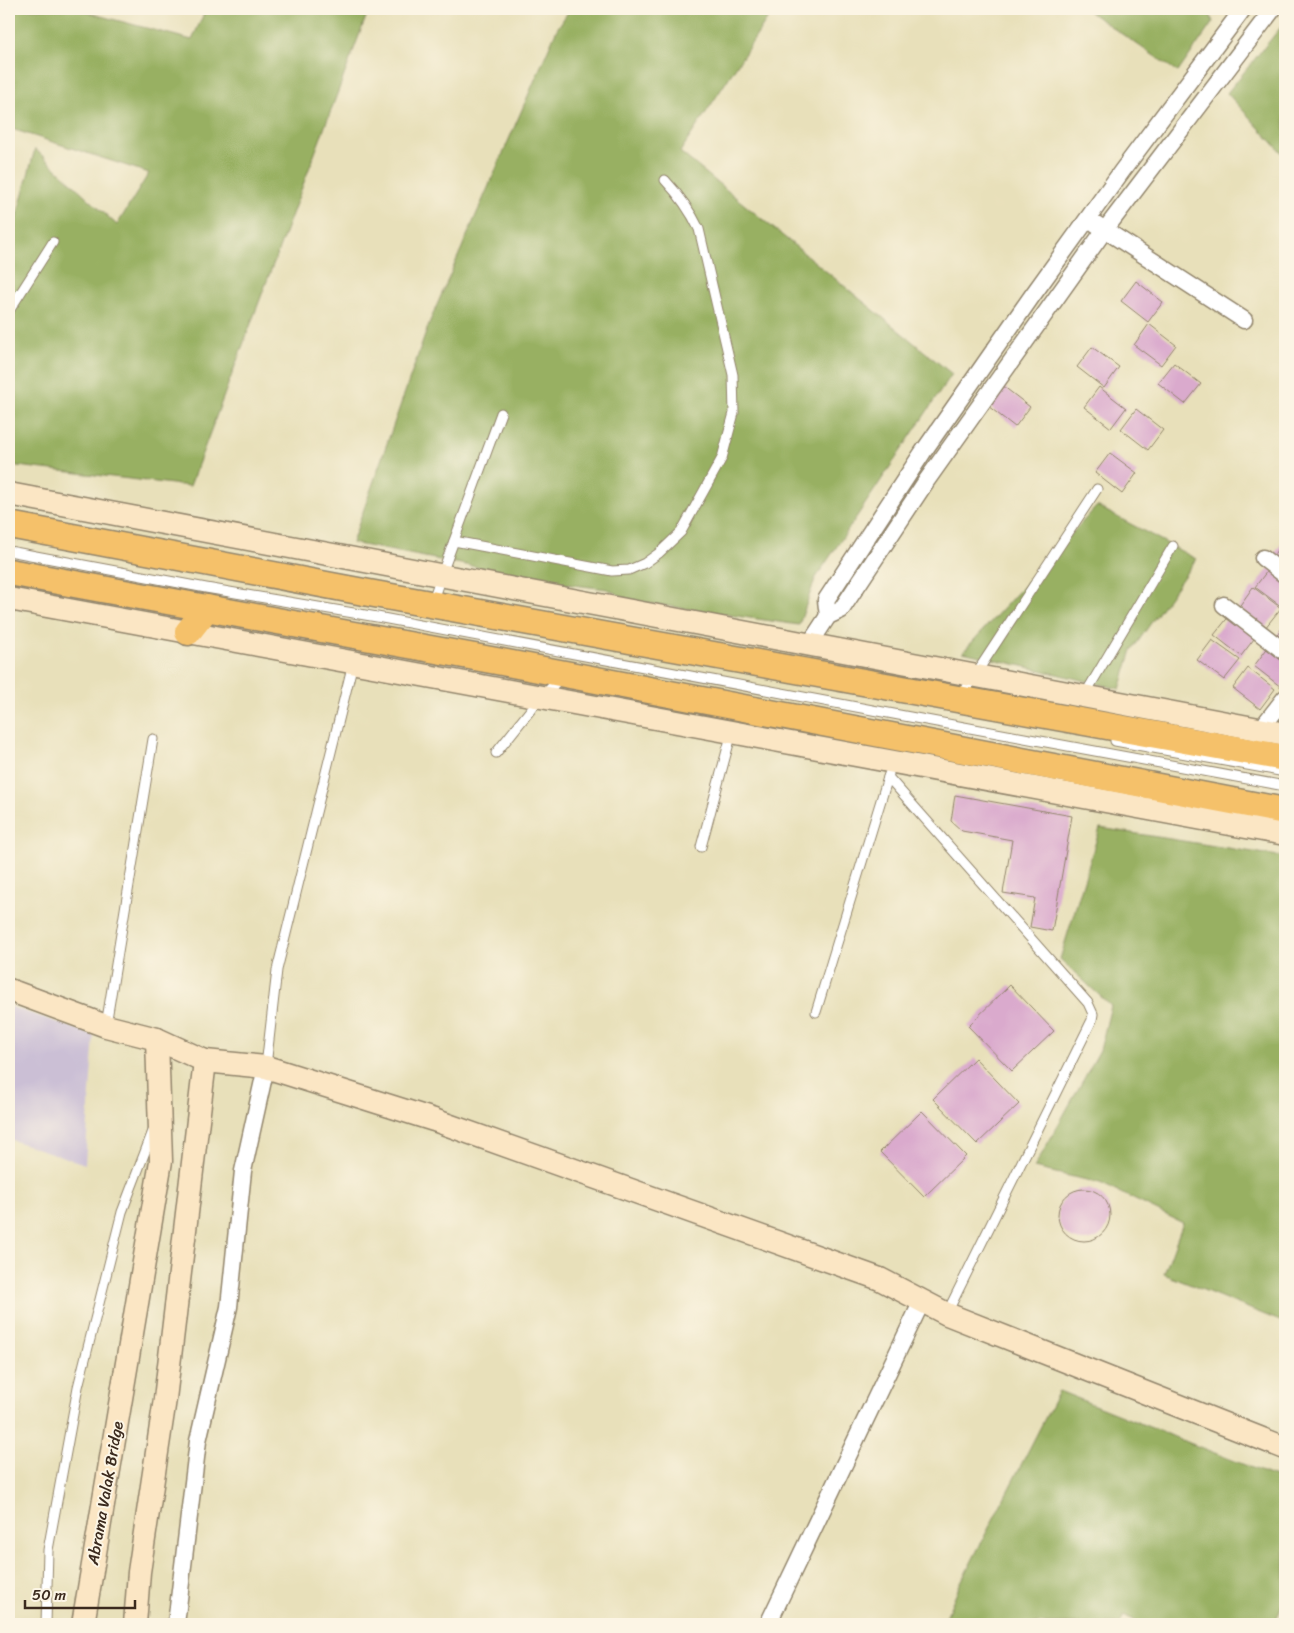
<svg xmlns="http://www.w3.org/2000/svg" width="1294" height="1633" font-family="Sriracha,sans-serif">
<style>
.industrial{fill:#cbbfd5}
.forest{fill:#98b062;stroke:#6a6d40}
.building{fill:#daaacd}
.lines{fill:none;stroke-linecap:round;stroke-linejoin:round}
.lane-casing{stroke:#92856c;stroke-width:11}
.street-casing{stroke:#92856c;stroke-width:19}
.secondary-casing{stroke:#92856c;stroke-width:25}
.primary-casing{stroke:#92856c;stroke-width:29}
.lane{stroke:#fff;stroke-width:9}
.street{stroke:#fff;stroke-width:16}
.secondary{stroke:#fbe6c4;stroke-width:22}
.primary{stroke:#f5c16b;stroke-width:26}
.labels{text-anchor:middle;dominant-baseline:central;stroke-width:4;stroke-linejoin:round;paint-order:stroke}
.street-label{font-size:16px;fill:#3b2a1e;stroke:#fcf5e5}
</style>
<rect width="100%" height="100%" fill="#fcf5e5"/>
<filter id="ink" filterUnits="userSpaceOnUse"><feTurbulence type="fractalNoise" baseFrequency=".02" numOctaves="2"/><feDisplacementMap in="SourceGraphic" scale="10" xChannelSelector="R" yChannelSelector="G"/><feConvolveMatrix kernelMatrix="1 2 1 2 8 2 1 2 1" color-interpolation-filters="sRGB"/></filter>
<filter id="wash" filterUnits="userSpaceOnUse"><feTurbulence type="fractalNoise" baseFrequency=".0096" numOctaves="4" result="noise"/><feDisplacementMap in="SourceGraphic" scale="20" xChannelSelector="R" yChannelSelector="G"/><feGaussianBlur stdDeviation="1.12" result="paint"/><feColorMatrix in="noise" values="0 0 0 0 0 0 0 0 0 0 0 0 0 0 0 0 0 1.4 0 .05"/><feComposite in="paint" operator="in"/></filter>
<g filter="url(#wash)">
<rect width="100%" height="100%" fill="#e8e0ba"/>
<polygon class="industrial" points="9,1006 94,1035 85,1164 9,1139"/>
<g class="forest">
<polygon points="9,9 74,9 192,40 206,9 369,9 190,486 9,465 9,245 35,149 117,225 149,173 9,128"/>
<polygon points="570,9 774,9 680,152 952,374 815,579 799,625 632,601 607,589 565,584 352,543 430,321 557,29"/>
<polygon points="1085,9 1208,9 1213,22 1178,72"/>
<polygon points="1285,22 1285,156 1227,93"/>
<polygon points="1097,506 1196,559 1132,650 1120,689 963,652"/>
<polygon points="1100,828 1285,857 1285,1323 1164,1274 1183,1223 1100,1183 1034,1168 1100,1050 1111,1006 1060,959"/>
<polygon points="1059,1391 1285,1481 1285,1597 1275,1624 1140,1624 1124,1615 1120,1624 943,1624 960,1584"/>
</g>
<g id="blocks">
<g class="building">
<polygon points="1136,281 1163,302 1148,322 1121,301"/>
<polygon points="1149,324 1176,345 1161,365 1134,345"/>
<polygon points="1092,347 1119,367 1104,388 1077,367"/>
<polygon points="1174,363 1201,384 1185,404 1158,383"/>
<polygon points="1003,386 1030,407 1015,427 988,406"/>
<polygon points="1099,387 1126,408 1111,428 1084,407"/>
<polygon points="1136,409 1163,430 1148,450 1121,429"/>
<polygon points="1110,453 1137,473 1122,494 1095,473"/>
<polygon points="1285,539 1285,572 1270,560"/>
<polygon points="1270,567 1285,578 1285,603 1282,607 1255,587"/>
<polygon points="1253,587 1281,608 1265,628 1238,608"/>
<polygon points="1230,615 1257,635 1241,656 1214,635"/>
<polygon points="1285,624 1285,646 1275,638"/>
<polygon points="1212,640 1240,660 1224,680 1197,660"/>
<polygon points="1269,646 1285,658 1285,680 1281,687 1254,666"/>
<polygon points="1248,668 1275,689 1260,709 1233,688"/>
<polygon points="955,795 1072,816 1052,931 1030,927 1035,898 1003,893 1012,840 962,831 951,821"/>
<polygon points="1010,985 1054,1031 1012,1071 968,1026"/>
<polygon points="975,1058 1019,1104 977,1144 933,1099"/>
<polygon points="922,1111 966,1156 924,1197 880,1152"/>
<circle cx="1084" cy="1215" r="26"/>
</g>
</g>
</g>
<g filter="url(#ink)">
<use href="#blocks" fill-opacity="0" stroke="#92856c" stroke-width="1"/>
<g class="lines">
<g class="lane-casing">
<g id="lane">
<polyline points="9,311 53,242"/>
<path d="M454,541l158,30 17,-1 16,-7 14,-10 22,-21 41,-74 12,-45 -1,-38 -34,-146c-9,-19 -20,-34 -34,-49"/>
<polyline points="9,551 206,588 377,617 899,715 1285,786"/>
<polyline points="432,603 441,576 501,413"/>
<polyline points="1084,696 1173,546"/>
<polyline points="960,698 1097,489"/>
<polyline points="1115,741 1285,772"/>
<polyline points="496,753 540,698 562,677"/>
<polyline points="888,777 1088,1003 1093,1014 1092,1020 947,1313"/>
<polyline points="701,847 732,732"/>
<polyline points="816,1012 889,774"/>
<polyline points="106,1025 153,739"/>
<polyline points="266,1066 277,970 353,663"/>
<polyline points="46,1624 48,1550 78,1387 122,1212 153,1131"/>
<polyline points="1285,1624 1285,1623"/>
</g>
</g>
<g class="street-casing">
<g id="street">
<polyline points="1096,224 1244,320"/>
<polyline points="1263,558 1285,575"/>
<polyline points="1224,605 1285,652"/>
<polyline points="828,616 826,600 923,452 1032,296 1122,171 1243,9"/>
<polyline points="809,645 828,616 841,610 927,480 1101,235 1273,9"/>
<polyline points="1262,739 1267,721 1285,698"/>
<polyline points="176,1624 198,1441 229,1307 243,1171 266,1067"/>
<polyline points="768,1624 922,1301"/>
</g>
</g>
<g class="secondary-casing">
<g id="secondary">
<polyline points="9,494 1285,734"/>
<polyline points="9,599 1285,834"/>
<polyline points="9,990 106,1026 157,1039 205,1061 266,1067 434,1120 880,1279 947,1314 1285,1448"/>
<polyline points="83,1624 161,1161 157,1039"/>
<polyline points="135,1624 139,1572 165,1399 205,1061"/>
</g>
</g>
<g class="primary-casing">
<g id="primary">
<polyline points="9,525 369,593 1285,758"/>
<polyline points="9,572 502,662 1285,811"/>
<polyline points="188,632 207,608"/>
</g>
</g>
<use href="#lane" class="lane"/>
<use href="#street" class="street"/>
<use href="#secondary" class="secondary"/>
<use href="#primary" class="primary"/>
</g>
</g>
<g class="labels">
<g class="street-label">
<text transform="translate(105 1493) rotate(-80)">Abrama Valak Bridge</text>
</g>
</g>
<rect width="1294" height="1633" fill="none" stroke="#fcf5e5" stroke-width="30"/>
<path d="M25 1600v8h110v-8" fill="none" stroke="#3b2a1e" stroke-width="2.5"/>
<text x="32" y="1600" font-size="15" fill="#3b2a1e" stroke="#fcf5e5" stroke-width="4" paint-order="stroke">50 m</text>
</svg>
